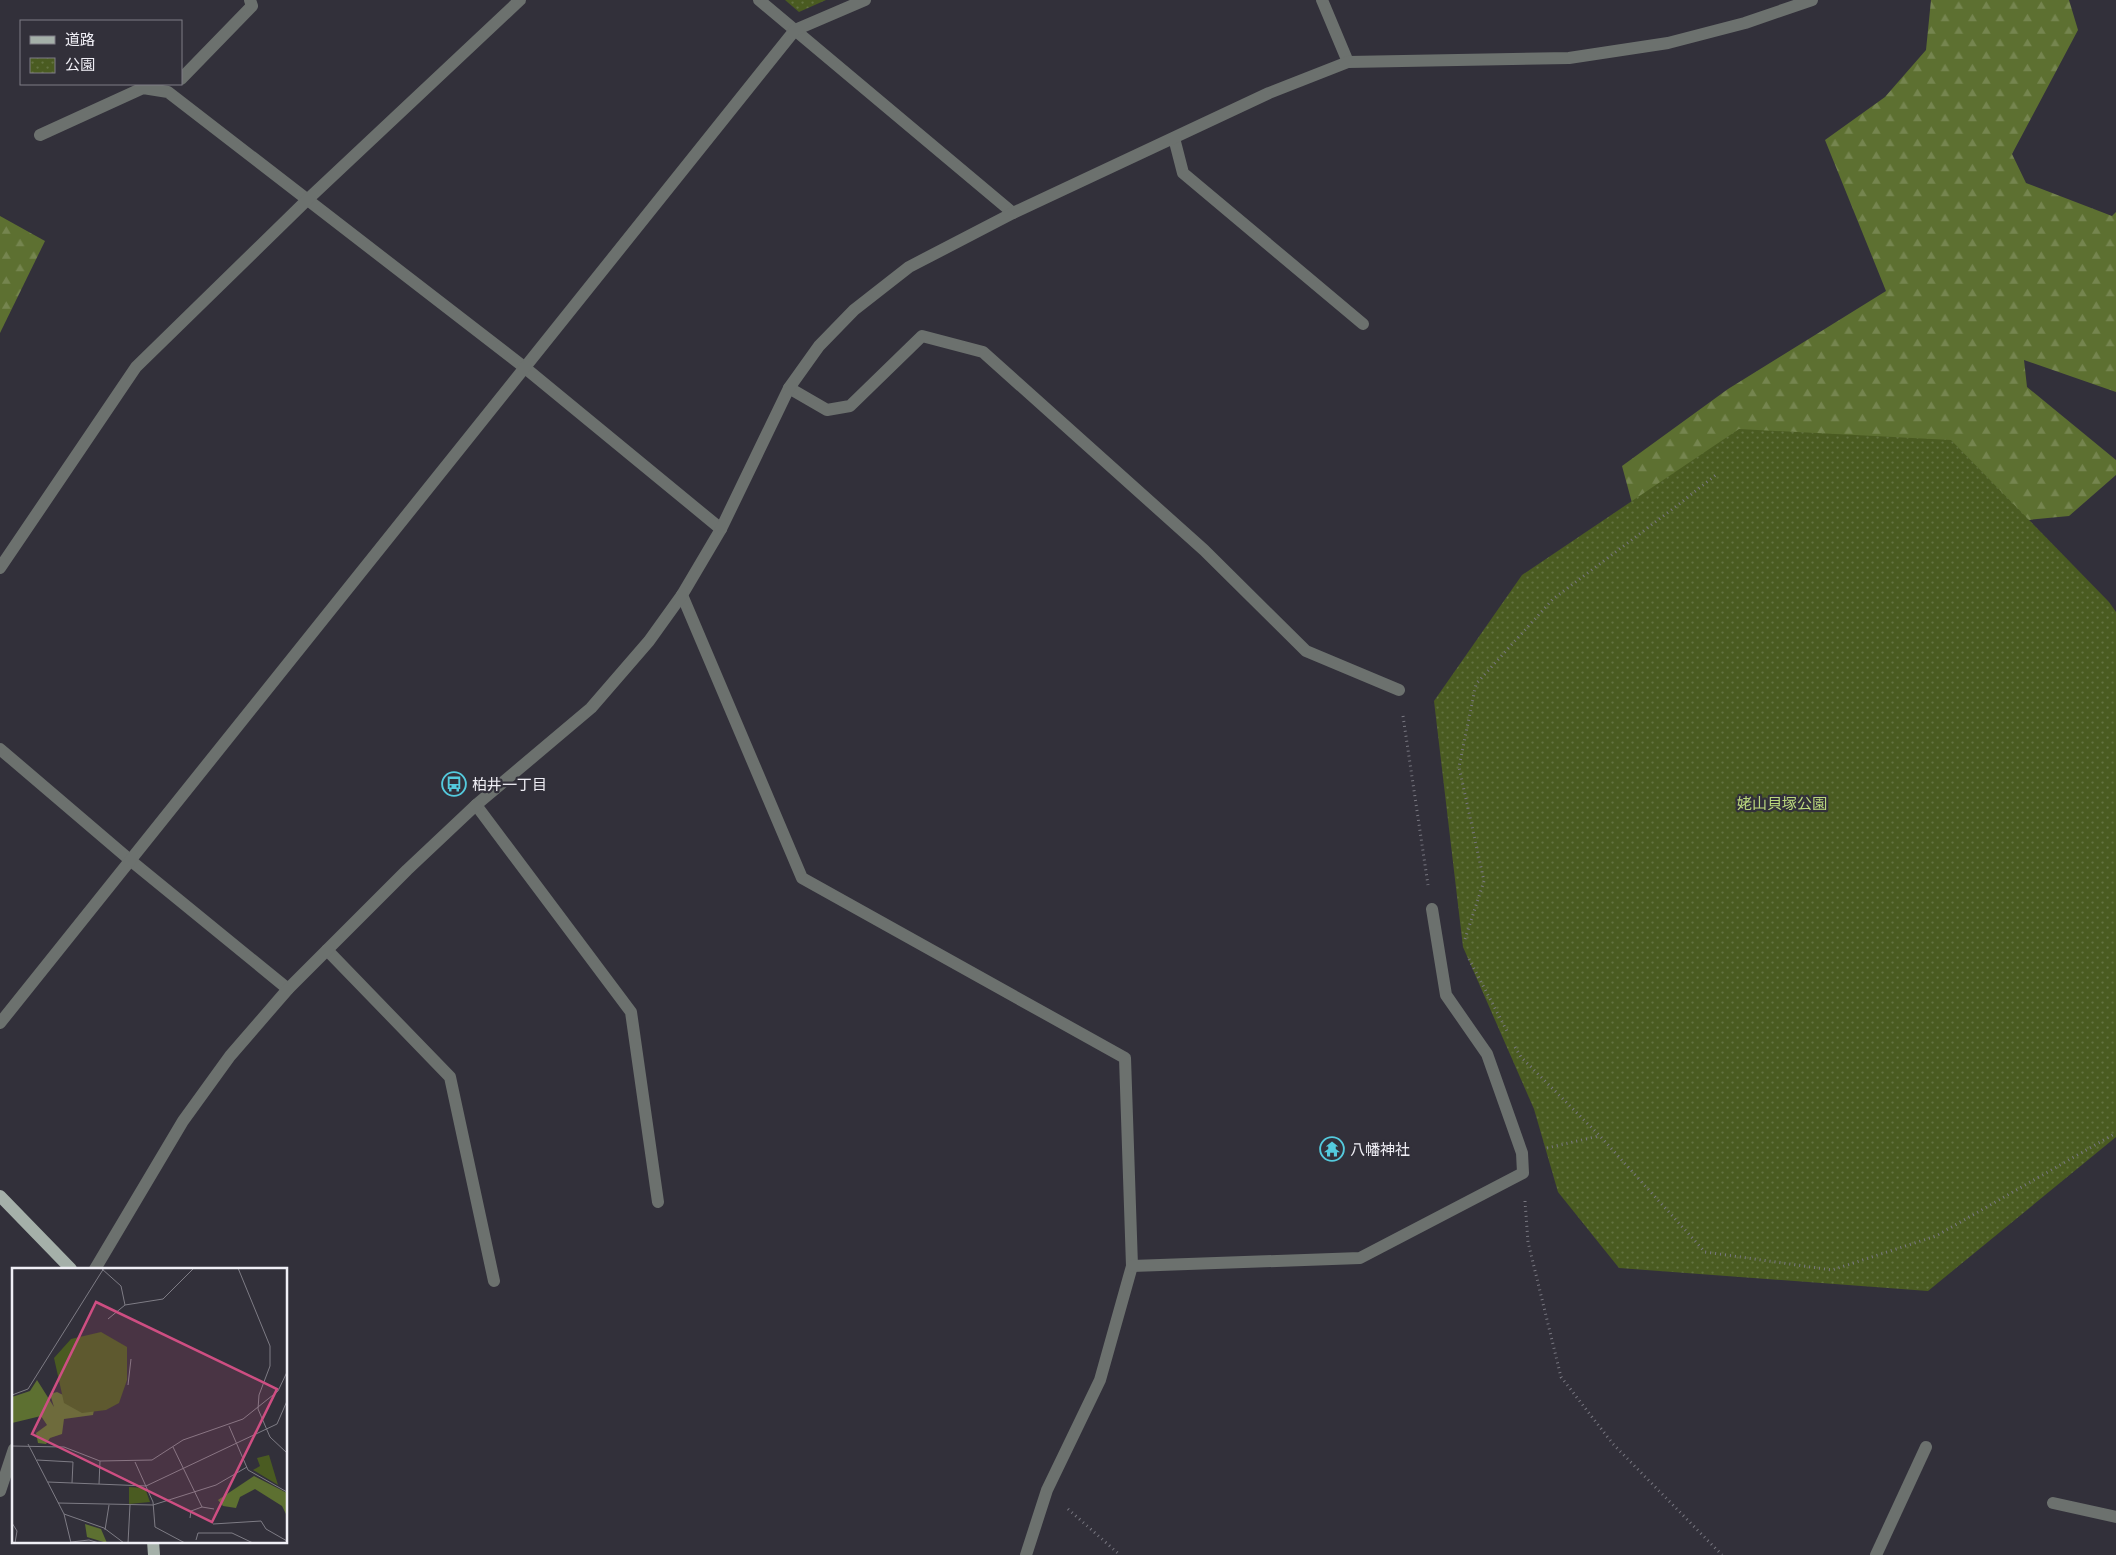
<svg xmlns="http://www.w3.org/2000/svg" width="2116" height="1555" font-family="'IBM Plex Sans','Noto Sans JP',sans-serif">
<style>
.forest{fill:url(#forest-firs)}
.park{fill:url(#park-dots)}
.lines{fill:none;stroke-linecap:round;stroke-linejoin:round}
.path{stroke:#787780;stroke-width:3;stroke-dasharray:1 4;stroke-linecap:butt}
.minor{stroke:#6c716e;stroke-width:12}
.major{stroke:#a5b0a9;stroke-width:12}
.labels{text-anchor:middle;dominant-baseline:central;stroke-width:4.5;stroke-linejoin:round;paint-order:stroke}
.poi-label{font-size:15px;fill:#f0eff6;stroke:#32303a;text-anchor:start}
.park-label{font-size:15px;fill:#bcd97e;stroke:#32303a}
.inset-road{fill:none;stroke:#7e7c85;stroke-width:1}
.view{fill:#ce4e82;fill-opacity:0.15;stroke:#ce4e82;stroke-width:2.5}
.inset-edge{fill:none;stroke:#f0eff6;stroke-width:2.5}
</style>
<defs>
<pattern id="forest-firs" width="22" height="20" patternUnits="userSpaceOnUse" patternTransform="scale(1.25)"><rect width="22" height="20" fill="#5d7031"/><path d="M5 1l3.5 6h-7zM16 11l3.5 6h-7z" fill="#75854f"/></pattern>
<pattern id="park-dots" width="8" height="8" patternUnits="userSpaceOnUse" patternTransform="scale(1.25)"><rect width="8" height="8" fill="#4a5b21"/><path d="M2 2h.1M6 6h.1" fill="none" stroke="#647342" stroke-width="1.8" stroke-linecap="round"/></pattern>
</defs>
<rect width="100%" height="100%" fill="#32303a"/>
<g class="forest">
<polygon points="1931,0 2069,0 2078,30 2012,154 2026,183 2112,216 2116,212 2116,392 2024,360 2027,387 2116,460 2116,475 2069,516 1945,528 1635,514 1622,466 1728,389 1886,291 1825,140 1885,97 1926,50"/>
<polygon points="0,216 45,241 0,333"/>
</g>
<g class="park">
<polygon points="785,0 826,0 799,12"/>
<polygon points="1739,429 1951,440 2109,602 2116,612 2116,1137 1928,1291 1619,1268 1558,1192 1534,1109 1463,947 1434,701 1522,575"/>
</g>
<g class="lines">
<g class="path">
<polyline points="1403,716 1428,885"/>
<polyline points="1465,939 1484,881 1459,767 1476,684 1553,599 1678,505 1717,474"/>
<polyline points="1469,959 1508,1033"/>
<polyline points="1515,1047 1521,1057 1600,1136 1705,1252 1832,1270 1936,1236 2116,1133"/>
<polyline points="1547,1148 1599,1136"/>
<polyline points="1525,1201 1528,1242 1561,1377 1613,1444 1722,1555"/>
<polyline points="1068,1509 1120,1555"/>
</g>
<g class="minor">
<polyline points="759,0 1013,213"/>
<polyline points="1322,0 1348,62"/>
<polyline points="181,79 252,6 250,0"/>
<polyline points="40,135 143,88 168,92 524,367 721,529"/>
<polyline points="1174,138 1183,173 1363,324"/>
<polyline points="789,388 827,410 850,406 922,336 983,352 1204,550 1306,651 1399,690"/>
<polyline points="0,568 136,367 306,201 520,0"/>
<polyline points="682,595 802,878 1125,1058 1132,1266 1100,1380 1047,1490 1026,1555"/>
<polyline points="0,749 130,860 288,989"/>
<polyline points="476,805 631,1012 658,1202"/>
<polyline points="327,950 450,1077 494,1281"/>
<polyline points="0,1023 795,30 865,0"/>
<polyline points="1132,1266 1360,1258 1523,1173 1522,1153 1487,1054 1446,995 1432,909"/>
<polyline points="95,1269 183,1121 230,1056 288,989 407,870 476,805 591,708 649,641 682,595 721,529 789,388 819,346 854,310 909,267 1013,213 1269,93 1348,62 1569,58 1668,43 1745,23 1812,0"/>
<polyline points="0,1491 14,1449"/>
<polyline points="2053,1503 2116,1517"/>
<polyline points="1876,1555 1926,1447"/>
</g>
<g class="major">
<polyline points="0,1196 71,1269"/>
<polyline points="153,1541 154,1555"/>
</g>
</g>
<defs>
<g id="bus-ring" transform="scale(1.25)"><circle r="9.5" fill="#32303a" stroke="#54cadd" stroke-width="1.5"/><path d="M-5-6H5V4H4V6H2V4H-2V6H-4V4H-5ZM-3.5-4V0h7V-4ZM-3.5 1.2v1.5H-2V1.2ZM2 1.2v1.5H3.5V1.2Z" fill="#54cadd"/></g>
<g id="temple-ring" transform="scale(1.25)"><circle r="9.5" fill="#32303a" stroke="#54cadd" stroke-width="1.5"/><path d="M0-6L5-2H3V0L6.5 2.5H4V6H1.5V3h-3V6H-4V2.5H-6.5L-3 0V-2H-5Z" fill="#54cadd"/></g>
</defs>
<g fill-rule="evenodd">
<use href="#bus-ring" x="454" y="784"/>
<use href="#temple-ring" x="1332" y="1149"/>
</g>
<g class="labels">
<g class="poi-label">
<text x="472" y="784">柏井一丁目</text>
<text x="1350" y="1149">八幡神社</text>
</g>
<g class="park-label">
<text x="1782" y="803">姥山貝塚公園</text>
</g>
</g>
<g transform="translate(12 1268)">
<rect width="275" height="275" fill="#32303a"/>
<path d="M25,112l17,27 -4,-13 7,-2 37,18 -1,5 -29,4 -2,15 -12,4 -4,6 -8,-1 -2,-10 11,-8 -6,-9 -29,7v-26l18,-6zM242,208l33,17v23l-5,-10 -27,-17 -15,8 -4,11 -13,-2 -5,-6zM73,256l16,5 6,14 -20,-6z" fill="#5d7031"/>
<path d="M89,64l26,15v33l-8,23 -13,7 -24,3 -18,-10 -10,-45 17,-19zM257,187l9,30 -25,-15 7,-4 -3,-8zM117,219l16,1 5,14 -21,2z" fill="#4a5b21"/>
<path class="inset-road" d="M226,0l32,78v20l-11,29 -1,14 12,28 17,16M90,1l19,17 4,19M96,51l17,-14 38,-6 31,-31M116,117l3,-26M0,127l16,-6 76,-121M217,158l19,44 39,22M16,176l36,70 7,29M0,178l52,1 36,14 52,-1 31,-20 60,-21 35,-28 9,-19M161,179l29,60 12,2M25,192l36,2 -1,21M123,194l18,40 2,25 30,16M36,214l98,4 131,-62 10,-23M87,216l1,-23M46,235l95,2 63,-20 31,-18M52,246l40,14 20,15M178,250l1,-7 11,-4M0,255l5,8 -2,12M201,256l48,-3 5,8 21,12M93,262l4,-25M184,272l2,-7h34l21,10M59,274l18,-2 10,3M116,275l2,-38"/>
<path class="view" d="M84,34l181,87 -65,133 -180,-88z"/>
<rect width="275" height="275" class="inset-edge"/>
</g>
<rect x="20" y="20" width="162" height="65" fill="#32303a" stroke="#7e7c85"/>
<rect x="30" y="36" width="25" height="8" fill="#a5b0a9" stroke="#7e7c85"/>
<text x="65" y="45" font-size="15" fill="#f0eff6">道路</text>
<rect x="30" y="58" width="25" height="15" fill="url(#park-dots)" stroke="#7e7c85"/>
<text x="65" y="70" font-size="15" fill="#f0eff6">公園</text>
</svg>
